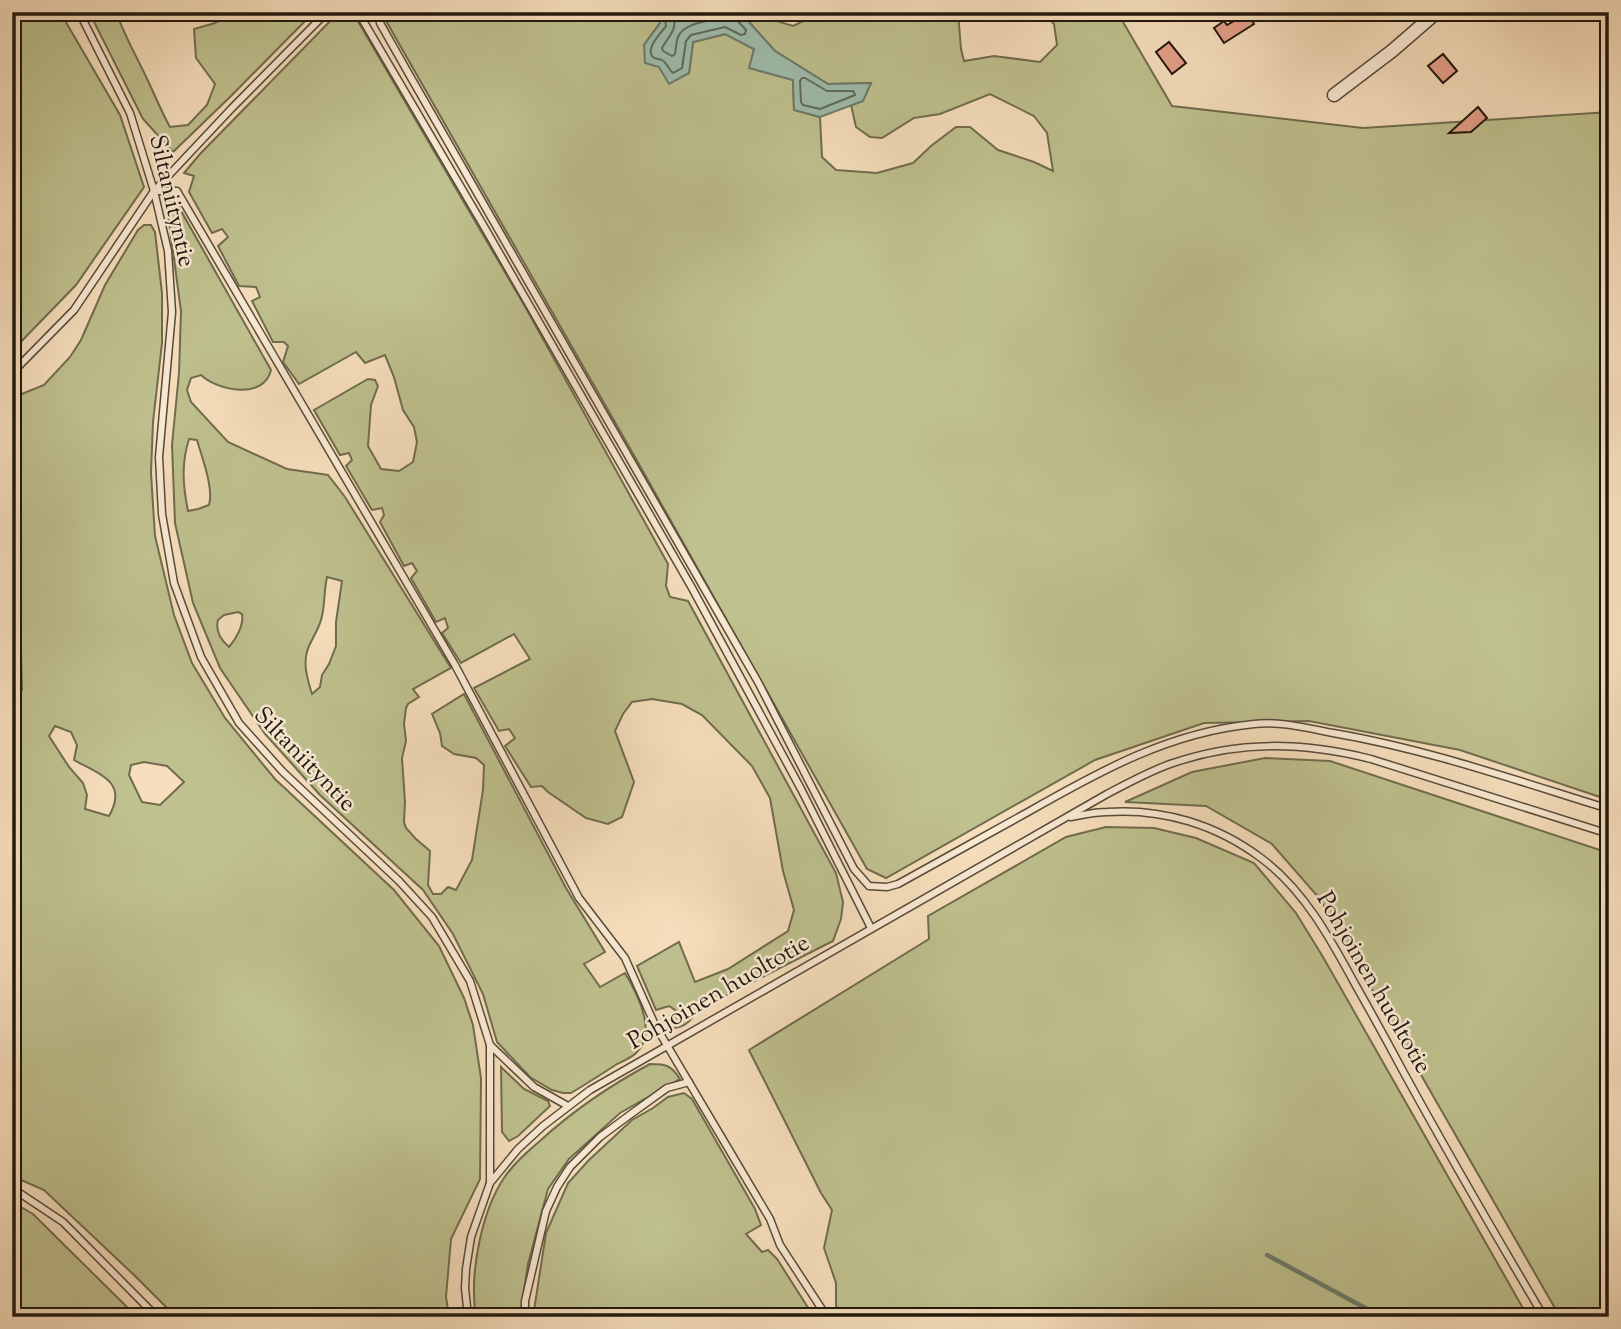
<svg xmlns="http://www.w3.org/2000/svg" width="1621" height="1329" font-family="'Sorts Mill Goudy',serif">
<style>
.green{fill:#bfc18f;stroke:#706c4e;stroke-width:2;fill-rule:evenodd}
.water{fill:#9ebdac;stroke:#6c7b6d;stroke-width:2}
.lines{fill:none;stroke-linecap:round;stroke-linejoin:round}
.shore{stroke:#5f6a5d;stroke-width:2}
.stream{stroke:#6c7b6d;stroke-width:4.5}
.building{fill:#e6a08a;stroke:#20180e;stroke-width:2}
.lane-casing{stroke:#564a3a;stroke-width:9}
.street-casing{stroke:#564a3a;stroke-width:15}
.lane{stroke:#faead4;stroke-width:6}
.street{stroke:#faead4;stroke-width:12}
.labels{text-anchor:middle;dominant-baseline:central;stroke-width:5;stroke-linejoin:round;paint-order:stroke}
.street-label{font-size:24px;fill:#20180e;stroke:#faead4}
</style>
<rect width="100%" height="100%" fill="#f7dfbd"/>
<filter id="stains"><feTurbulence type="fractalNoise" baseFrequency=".00286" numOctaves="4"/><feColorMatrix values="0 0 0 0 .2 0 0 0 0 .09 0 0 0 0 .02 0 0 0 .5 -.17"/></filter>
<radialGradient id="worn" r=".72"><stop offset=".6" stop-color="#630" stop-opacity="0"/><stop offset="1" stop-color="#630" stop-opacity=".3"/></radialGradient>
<g class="green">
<polygon points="12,12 60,12 120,115 144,187 76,285 12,351"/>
<path d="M89,12h27c9,25 22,47 33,71 7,15 13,30 21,44l18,-2 19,-20 8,-21 -19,-26 -2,-29 21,-6 14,-8v-3h85l-83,84 -58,56 -30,-33z"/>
<path d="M339,12h13l4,6 167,285 145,261 -2,22 4,11 18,4 148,272 7,29 -2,17 -8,22 -136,69c-7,13 -14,19 -29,18l7,-18 -6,-4 -13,4 -19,-44 42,-24 16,40 33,-13 60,-38 6,-21 -11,-39 -13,-73 -18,-32 -50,-51 -20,-11 -30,-5 -20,3 -9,12 -8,17 19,51 -12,35 -14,7 -22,-6 -38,-26 -6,-6 -11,1 -26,-41 10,-8 -6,-9 -10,2 -25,-43 56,-29 -16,-25 -53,29 -19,-30 6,-5 -3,-10 -9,4 -25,-44 6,-7 -5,-8 -8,3 -24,-44 4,-7 -2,-7 -10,2 -26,-44 6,-6 -3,-7 -9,2 -26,-45 54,-31 7,1 3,6 -7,19 -3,41 13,23 18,2 14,-9 4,-20 -3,-15 -11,-17 -9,-33 -9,-22 -20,8 -9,-11 -57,32 -16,-22 5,-16 -4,-4h-11l-21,-41 8,-4 -4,-10 -17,-1 -21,-40 10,-9 -6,-8 -10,4 -23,-41 5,-16 -10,-3 16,-19z"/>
<polygon points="383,12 656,12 660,23 644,45 689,73 693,42 726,34 754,49 750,68 793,80 794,110 820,117 822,157 836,170 877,173 913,163 931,146 956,127 970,127 998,150 1034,162 1053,171 1047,133 1034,116 990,94 940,114 914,118 882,138 870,137 856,127 851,105 863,101 871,83 828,84 775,51 740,12 761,12 766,18 793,26 814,16 818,12 958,12 961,49 964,61 994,56 1040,62 1057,45 1054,24 1042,12 1134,12 1123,22 1172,106 1363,128 1609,112 1609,800 1460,750 1309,721 1204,723 1095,760 886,878 867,869 636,459 385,19"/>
<path d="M170,201l6,1 95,168c-7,30 -53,21 -70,5l-10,3 -4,12 4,12 37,40 59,27 41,6 17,22 106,171 -38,21 6,8 -11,7 -2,4 -2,16 2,17 -4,17 3,44 -1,20 2,6 10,11 14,12 -2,34 5,9h8l7,-7 8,3 16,-30 11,-70 1,-25 -8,-7 -22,-4 -12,-8 -2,-13 -8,-19 32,-20 102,194 39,64 -21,12 16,23 25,-14c12,20 33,60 11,80 -5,5 -13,8 -19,11 -15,10 -31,20 -46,29h-8l-11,-3 -22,-13 -33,-35 -14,-48 -30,-60 -30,-44 -103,-95 -55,-61 -45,-66 -27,-65 -18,-80 -3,-78 7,-72 2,-62 -14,-104zM189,439l8,1c5,18 17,48 12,65l-11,4 -10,2c-5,-25 -7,-47 1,-72zM327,577l15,4 -6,41v24l-7,18 -7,11 -2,12 -8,7c-5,-16 -10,-32 -3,-48 5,-11 11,-19 13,-30 3,-13 2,-26 5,-39zM238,612l4,2c2,11 -6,25 -13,33 -8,-7 -14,-16 -11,-27l6,-5z"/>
<path d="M144,225h7l4,7 7,61v50l-9,79 -2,51 4,63 19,79 18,48 33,55 50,61 119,111 45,56 25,52 9,27 8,53 -1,101 -29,60 -5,58 3,20h-273l-42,-42 -90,-85 -32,-14v-467l10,-19 -1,-38 -9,-48v-206l32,-13 26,-28 11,-17 24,-55 33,-55zM55,726l16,6 6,13 -3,15c24,14 55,21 35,56l-24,-7 2,-14 -4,-12 -14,-16 -20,-31zM144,762l23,4 17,16 -24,23 -18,-3 -13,-27 2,-10z"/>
<polygon points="1265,758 1330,761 1609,853 1609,1317 1560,1317 1320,899 1272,844 1206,806 1125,802 1192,772"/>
<polygon points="1106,827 1154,828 1196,838 1254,863 1296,913 1323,957 1528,1317 842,1317 836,1306 836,1283 824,1248 832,1210 821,1193 749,1050 929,939 928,916 1066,837"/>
<path d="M650,1064c16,0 21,1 30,15l-60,34 -51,46 -21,30 -20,75 -8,53h-44c-7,-41 5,-105 28,-139 10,-15 24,-27 37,-38 34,-31 70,-55 109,-76z"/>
<polygon points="501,1067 524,1089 548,1101 550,1106 518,1136 509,1141 502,1132"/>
<polygon points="684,1093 692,1099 755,1209 761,1225 746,1234 762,1252 768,1250 777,1259 814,1317 533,1317 546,1233 568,1183 589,1160 632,1120 653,1108 668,1097"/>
<polygon points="12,1202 33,1214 137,1317 12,1317"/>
</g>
<polygon class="water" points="656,12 740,12 775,51 828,84 871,83 863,101 820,117 794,110 793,80 749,68 754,49 725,34 693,42 689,73 669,84 659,67 645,63 644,45 660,23"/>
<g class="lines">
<g class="shore">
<path d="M664,12l2,14c-4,6 -20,21 -14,30 2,3 7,3 10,4 5,3 7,10 11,13l9,-5 4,-27 5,-6 34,-8 16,8 4,-1 1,-4 -10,-11 -1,-7"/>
<path d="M673,12c5,18 -3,22 -11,36l1,3 9,5 3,-2c1,-5 1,-12 3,-17 6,-15 32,-16 46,-19l2,-6"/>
<polygon points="802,78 805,78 827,91 852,91 854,92 855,95 820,109 803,105 801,102 800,81"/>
</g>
<polyline class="stream" points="1267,1255 1382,1317"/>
</g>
<g class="building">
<polygon points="1248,13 1254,24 1224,43 1214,28 1224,21 1227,25"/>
<polygon points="1169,42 1186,63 1172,74 1156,52"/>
<polygon points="1443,54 1457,71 1443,83 1428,66"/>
<polygon points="1478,107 1487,118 1471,132 1449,133"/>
</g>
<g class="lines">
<g class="lane-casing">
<g id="lane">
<polyline points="79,12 130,113 154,191 168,251 172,312 159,457 162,514 174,583 201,657 239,723 283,772 399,881 432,917 470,981 490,1045 490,1182"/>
<polyline points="358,12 482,223 692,588 801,789 871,928"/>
<path d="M378,12l2,11 30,53 325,566 23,40 96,187 15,17 18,1 11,-3c43,-24 87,-48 130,-72 72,-41 142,-80 226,-88 26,-3 53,4 79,9 94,16 185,48 276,76"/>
<polyline points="154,191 232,108 327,12"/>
<polyline points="12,373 74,310 154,191 177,191 455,665 579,898 625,958 655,1025 770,1219 780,1245 827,1317"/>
<path d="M1071,817c12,-2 24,-5 36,-5 56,-4 110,13 154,46 43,32 69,80 94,126 17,30 33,59 49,89 45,82 92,163 140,244"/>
<polyline points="490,1045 534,1087 568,1106"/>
<polyline points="12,1188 63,1222 157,1317"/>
<path d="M468,1317l-3,-29 1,-19 5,-32 19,-54 28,-34 25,-23 47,-36 517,-296c21,-11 41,-22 63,-30 69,-24 132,-22 201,-5l238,75"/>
<polyline points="525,1317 525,1301 546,1211 557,1187 570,1167 600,1137 631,1114 667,1088 689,1082"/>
</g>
</g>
<g class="street-casing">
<polyline id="street" points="1334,95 1392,51 1437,12"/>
</g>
<use href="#lane" class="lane"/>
<use href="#street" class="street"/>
</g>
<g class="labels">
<g class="street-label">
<text transform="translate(171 201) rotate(77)">Siltaniityntie</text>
<text transform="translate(304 760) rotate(46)">Siltaniityntie</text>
<text transform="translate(1373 983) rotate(60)">Pohjoinen huoltotie</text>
<text transform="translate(719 993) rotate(-30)">Pohjoinen huoltotie</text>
</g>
</g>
<rect width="1621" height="1329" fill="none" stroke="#f7dfbd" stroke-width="42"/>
<rect x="14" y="14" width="1593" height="1301" fill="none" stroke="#20180e" stroke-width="3.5"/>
<rect x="21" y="21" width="1579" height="1287" fill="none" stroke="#20180e" stroke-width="2"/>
<rect width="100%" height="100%" filter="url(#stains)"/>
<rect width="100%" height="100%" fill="url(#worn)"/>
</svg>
